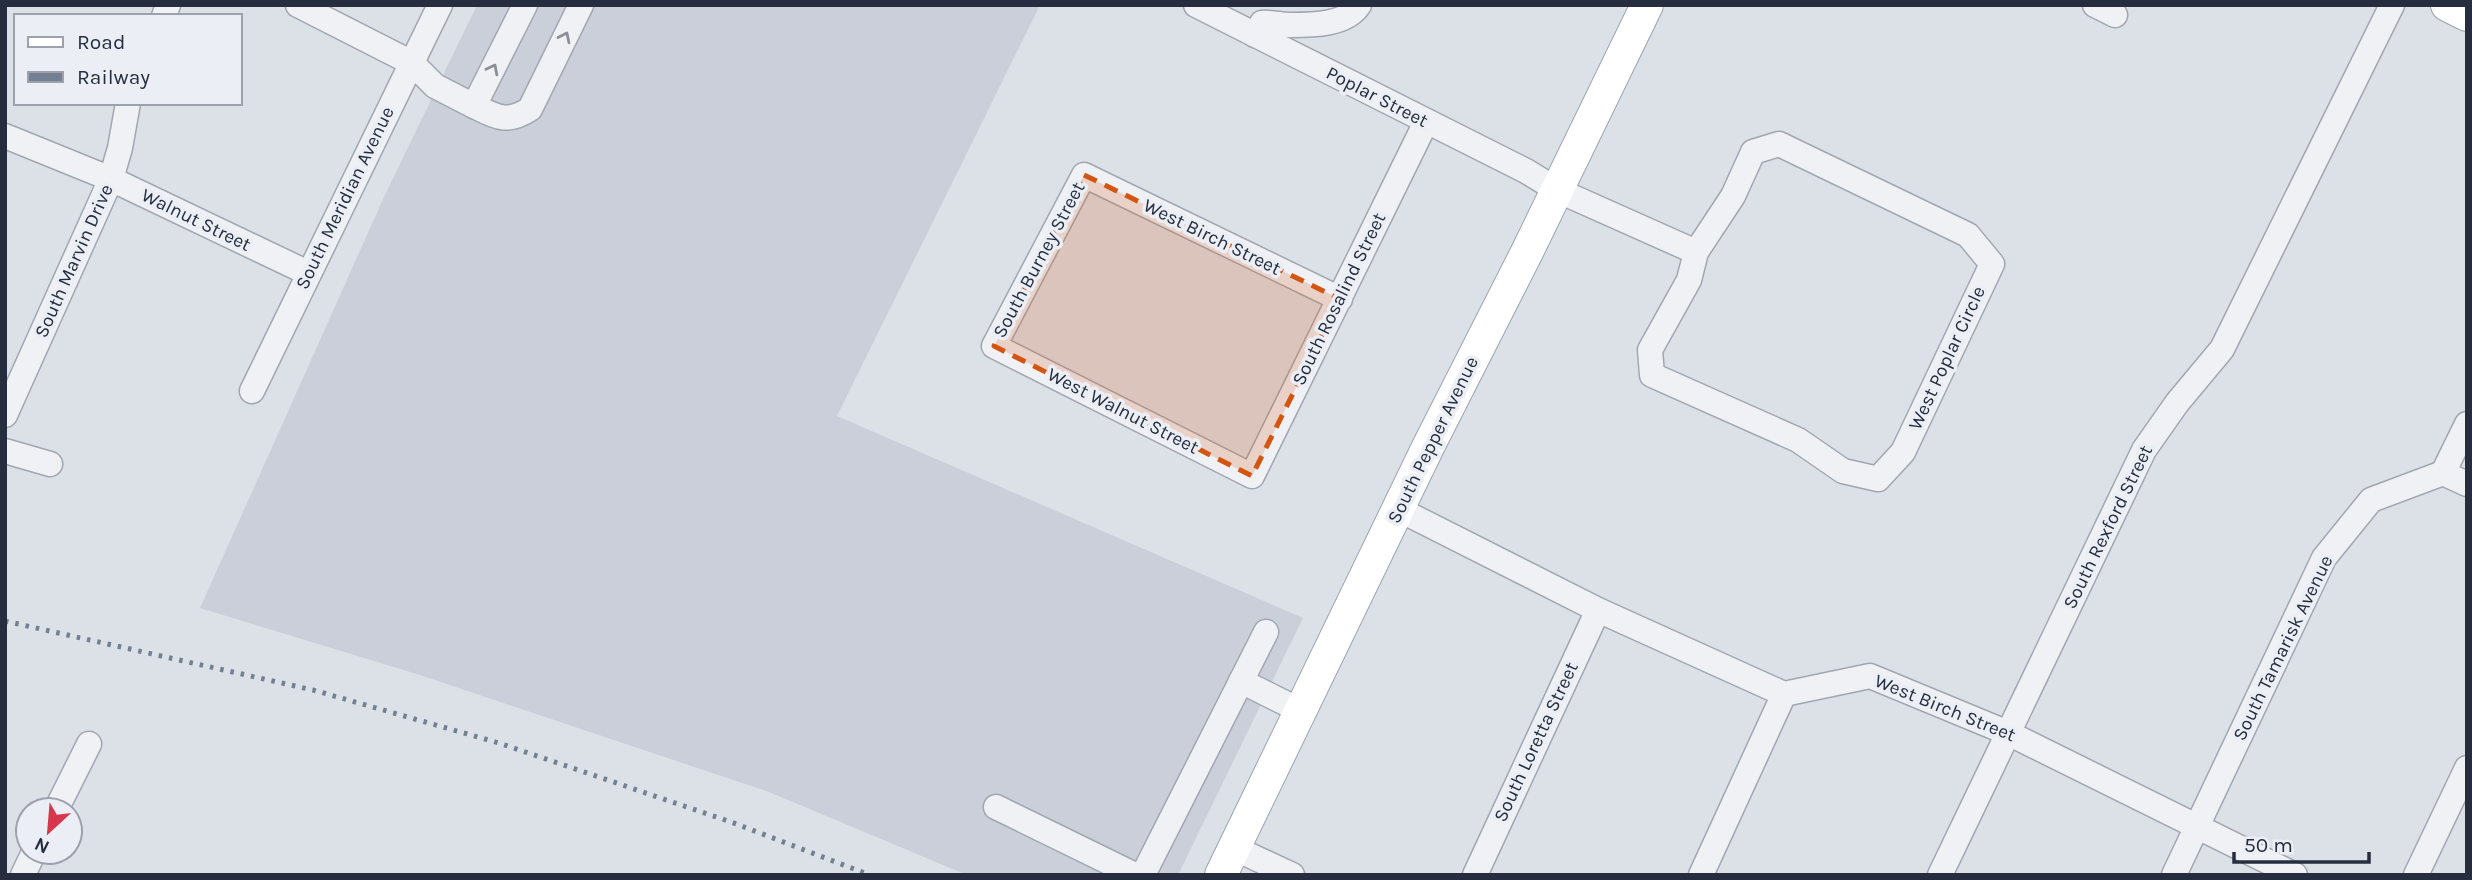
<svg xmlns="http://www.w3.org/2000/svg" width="2472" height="880" font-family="Karla,sans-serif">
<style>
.built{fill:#cacfd9}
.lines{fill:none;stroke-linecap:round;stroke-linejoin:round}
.minor-casing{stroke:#a1a7b1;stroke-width:27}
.major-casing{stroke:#9aa4b3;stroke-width:34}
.minor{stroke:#eff1f5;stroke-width:24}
.major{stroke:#fff;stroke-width:32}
.rail{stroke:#747f91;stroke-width:5;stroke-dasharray:3.5 7;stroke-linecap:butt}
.oneway{stroke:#8a8f9a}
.marked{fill:#d45511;fill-opacity:0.2;stroke:#d45511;stroke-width:5;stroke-dasharray:14 9;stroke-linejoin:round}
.labels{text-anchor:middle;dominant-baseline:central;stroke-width:7;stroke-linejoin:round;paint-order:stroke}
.street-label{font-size:19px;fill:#252d3e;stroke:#ebeff5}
</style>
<rect width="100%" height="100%" fill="#dce0e7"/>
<polygon class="built" points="477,5 1040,5 837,416 1303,618 1178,875 967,875 769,792 420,675 200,608 384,197"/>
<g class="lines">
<g class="minor-casing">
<g id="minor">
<polyline points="298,5 412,63 435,86 474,106 525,5"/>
<polyline points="1196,5 1526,171 1557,190 1696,252"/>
<polyline points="2095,5 2115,15"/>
<polyline points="164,16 168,5"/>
<path d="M1255,35l7,-12c9,-1 19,2 28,2 23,0 56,0 69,-20"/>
<path d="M474,106c23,11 33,18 56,3l51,-104"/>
<polyline points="5,136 111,179 308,273"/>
<polygon points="1779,144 1968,235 1992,264 1903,452 1878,479 1843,471 1798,440 1652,375 1650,350 1689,280 1696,252 1733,196 1753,152"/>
<polyline points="1340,299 1084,175 994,346 1252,476 1426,122"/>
<polyline points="252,391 440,5"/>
<polyline points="5,415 111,179 120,148 128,103"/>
<polyline points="5,451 50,464"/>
<polyline points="2443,473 2467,424"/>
<polyline points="2443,473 2467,484"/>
<polyline points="1398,509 1598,610 1784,694 1870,676 2008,733 2295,875"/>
<polyline points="1241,681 1301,711"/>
<polyline points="996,807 1135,875"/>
<polyline points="56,810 89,744"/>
<polyline points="1234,848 1292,875"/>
<polyline points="23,875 34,852"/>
<polyline points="1143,875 1266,632"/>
<polyline points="1475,875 1598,610"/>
<polyline points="1701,875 1784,694"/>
<polyline points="1940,875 2144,450 2177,403 2222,349 2392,5"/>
<polyline points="2174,875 2324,558 2371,500 2443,473"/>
<polyline points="2416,875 2467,768"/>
</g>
</g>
<g class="major-casing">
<g id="major">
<polyline points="2447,5 2467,15"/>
<polyline points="1221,875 1428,447 1527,252 1647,5"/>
</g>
</g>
<use href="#minor" class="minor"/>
<use href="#major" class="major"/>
<polyline class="rail" points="5,621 313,690 499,743 731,822 870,875"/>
</g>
<defs><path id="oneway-chevron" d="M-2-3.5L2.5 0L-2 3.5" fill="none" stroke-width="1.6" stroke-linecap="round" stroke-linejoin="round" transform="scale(1.75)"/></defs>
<g class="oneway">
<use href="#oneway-chevron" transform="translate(565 37) rotate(-64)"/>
<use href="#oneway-chevron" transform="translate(493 69) rotate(-63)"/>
</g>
<path class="marked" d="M1084,175l256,124 -88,177 -258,-130z"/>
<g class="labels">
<g class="street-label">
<text transform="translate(1377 97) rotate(27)">Poplar Street</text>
<text transform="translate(345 198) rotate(-64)">South Meridian Avenue</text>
<text transform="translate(196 220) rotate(26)">Walnut Street</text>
<text transform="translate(1212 237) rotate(26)">West Birch Street</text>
<text transform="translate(1039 260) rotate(-62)">South Burney Street</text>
<text transform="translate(74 261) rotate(-66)">South Marvin Drive</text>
<text transform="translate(1339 299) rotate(-64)">South Rosalind Street</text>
<text transform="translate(1947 358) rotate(-65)">West Poplar Circle</text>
<text transform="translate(1123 411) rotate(27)">West Walnut Street</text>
<text transform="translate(1433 440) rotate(-64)">South Pepper Avenue</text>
<text transform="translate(2108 527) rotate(-64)">South Rexford Street</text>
<text transform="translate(2283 648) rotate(-64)">South Tamarisk Avenue</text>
<text transform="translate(1945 708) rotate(22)">West Birch Street</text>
<text transform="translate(1536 742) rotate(-65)">South Loretta Street</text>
</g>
</g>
<rect width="2472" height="880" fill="none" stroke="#252d3e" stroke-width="14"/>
<rect x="14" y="14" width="228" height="91" fill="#ebeff5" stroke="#9ca1ac" stroke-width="2"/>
<rect x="28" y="37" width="35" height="10" fill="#ffffff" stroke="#9ca1ac" stroke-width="2"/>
<text x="77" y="49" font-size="21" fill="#252d3e">Road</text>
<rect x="28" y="72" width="35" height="10" fill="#747f91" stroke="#9ca1ac" stroke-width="2"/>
<text x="77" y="84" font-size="21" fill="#252d3e">Railway</text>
<g transform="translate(49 831) rotate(206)"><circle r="33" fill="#ebeff5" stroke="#9ca1ac" stroke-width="2"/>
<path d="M0-5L12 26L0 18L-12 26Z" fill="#d6374c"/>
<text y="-10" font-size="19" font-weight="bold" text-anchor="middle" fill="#252d3e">N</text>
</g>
<path d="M2234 852v10h135v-10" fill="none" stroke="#252d3e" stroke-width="3.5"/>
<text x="2244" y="852" font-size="21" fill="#252d3e" stroke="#ebeff5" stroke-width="5" paint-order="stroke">50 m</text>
</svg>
